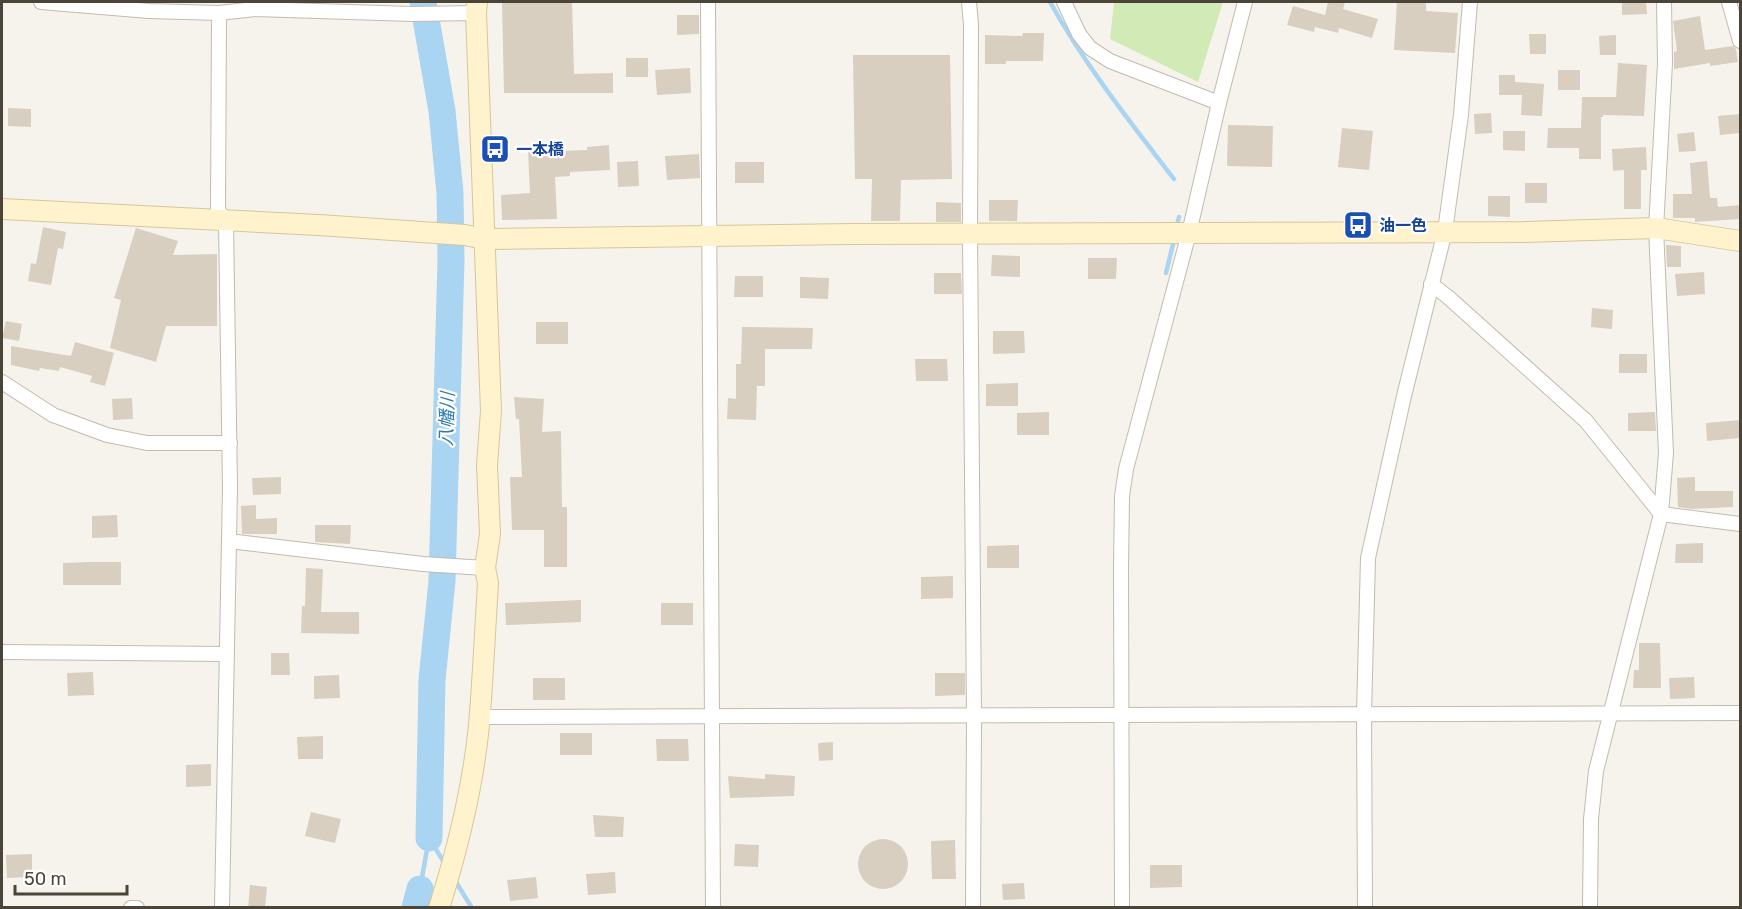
<svg xmlns="http://www.w3.org/2000/svg" width="1742" height="909" font-family="Rubik,'Noto Sans JP',sans-serif">
<style>
.green{fill:#d2eab5}
.lines{fill:none;stroke-linecap:round;stroke-linejoin:round}
.stream{stroke:#a9d4f2;stroke-width:4.5}
.river{stroke:#a9d4f2;stroke-width:27}
.building{fill:#d8cfc1}
.street-casing{stroke:#c2bbae;stroke-width:16}
.secondary-casing{stroke:#d6c79b;stroke-width:22}
.street{stroke:#fff;stroke-width:14}
.secondary{stroke:#fff3cd;stroke-width:20}
.labels{text-anchor:middle;dominant-baseline:central;stroke-width:4.5;stroke-linejoin:round;paint-order:stroke}
.transit-label{font-size:16px;font-weight:bold;fill:#164399;stroke:#fff;text-anchor:start}
.water-label{font-size:18px;font-style:italic;fill:#2e7ab2;stroke:#fff}
</style>
<rect width="100%" height="100%" fill="#f6f3ec"/>
<polygon class="green" points="1114,2 1223,2 1198,82 1110,39"/>
<g class="lines">
<g class="stream">
<path d="M1050,2c35,63 80,120 124,177"/>
<polyline points="1177,225 1179,217"/>
<polyline points="1166,273 1173,244"/>
<polyline points="454,879 472,908"/>
<polyline points="420,889 429,838 445,864"/>
</g>
<g class="river">
<polyline points="423,2 442,111 450,193 451,260 442,581 432,680 429,838"/>
<polyline points="415,908 420,889"/>
</g>
</g>
<g class="building">
<polygon points="502,2 572,2 574,74 613,73 613,93 504,93"/>
<polygon points="1328,2 1345,2 1343,9 1378,19 1372,38 1339,28 1338,33 1315,27 1314,32 1287,25 1293,6 1325,15"/>
<polygon points="1397,2 1426,2 1426,11 1458,13 1455,53 1394,50"/>
<polygon points="1622,2 1646,2 1647,14 1622,15"/>
<polygon points="677,15 699,15 699,34 677,35"/>
<polygon points="1700,16 1705,50 1733,46 1736,49 1738,62 1710,66 1710,63 1674,69 1674,52 1677,51 1673,21"/>
<polygon points="1023,33 1044,33 1043,61 1006,61 1006,64 985,64 985,35 1022,36"/>
<polygon points="1529,34 1546,34 1546,54 1530,54"/>
<polygon points="1616,35 1616,55 1600,55 1599,36"/>
<polygon points="853,55 950,55 952,179 901,180 900,221 871,221 872,179 855,179"/>
<rect x="626" y="58" width="22" height="19"/>
<polygon points="1618,63 1647,65 1644,116 1603,115 1603,117 1601,117 1601,159 1579,159 1579,148 1547,148 1548,128 1581,128 1582,97 1616,97"/>
<polygon points="690,68 691,93 657,95 655,70"/>
<rect x="1558" y="70" width="22" height="20"/>
<polygon points="1499,75 1515,75 1515,82 1544,84 1542,116 1521,115 1522,95 1499,95"/>
<polygon points="8,108 31,109 31,127 8,126"/>
<polygon points="1491,113 1492,133 1475,134 1474,114"/>
<polygon points="1740,114 1740,133 1720,135 1718,116"/>
<polygon points="1228,125 1273,126 1272,167 1227,166"/>
<polygon points="1342,128 1373,131 1369,170 1338,167"/>
<polygon points="1503,131 1525,131 1525,151 1503,150"/>
<polygon points="1694,132 1696,151 1679,152 1677,134"/>
<polygon points="609,145 610,170 570,172 570,176 555,177 557,219 502,220 501,195 530,193 528,152 587,150 587,147"/>
<polygon points="1646,147 1647,170 1641,170 1641,209 1624,209 1624,170 1613,171 1612,149"/>
<polygon points="699,154 700,178 667,180 665,156"/>
<polygon points="638,161 639,186 618,187 617,162"/>
<polygon points="1707,161 1710,198 1717,198 1718,207 1740,205 1740,219 1695,222 1695,218 1673,218 1673,194 1692,194 1690,163"/>
<rect x="735" y="162" width="29" height="21"/>
<rect x="1525" y="183" width="22" height="20"/>
<polygon points="1488,196 1510,196 1510,217 1488,216"/>
<polygon points="989,200 1018,200 1017,221 989,221"/>
<polygon points="936,202 961,203 961,222 936,222"/>
<polygon points="43,227 66,232 63,249 58,248 51,285 28,281 31,263 36,264"/>
<polygon points="136,228 178,241 173,255 217,254 217,326 166,326 156,362 110,348 121,300 114,298"/>
<polygon points="1666,245 1681,246 1681,267 1667,267"/>
<polygon points="992,255 1020,256 1020,277 991,276"/>
<polygon points="1088,258 1117,258 1116,279 1088,279"/>
<polygon points="1704,272 1705,294 1677,296 1675,274"/>
<polygon points="934,273 961,273 962,294 934,294"/>
<polygon points="735,276 763,276 763,297 734,297"/>
<polygon points="800,277 829,278 828,299 800,298"/>
<polygon points="1592,308 1613,310 1612,329 1591,327"/>
<polygon points="6,321 22,324 19,341 2,338"/>
<rect x="536" y="322" width="32" height="22"/>
<polygon points="742,327 813,328 812,349 765,349 765,386 757,386 756,420 727,419 728,398 736,399 736,364 741,364"/>
<polygon points="993,331 1024,331 1025,353 993,354"/>
<polygon points="75,342 114,353 105,386 90,382 92,376 60,367 59,371 40,368 39,371 11,365 11,346 71,356"/>
<rect x="1619" y="354" width="28" height="19"/>
<polygon points="915,359 947,359 948,381 916,381"/>
<polygon points="1018,383 1018,406 986,406 986,384"/>
<polygon points="514,397 544,399 542,432 561,431 562,507 567,507 567,567 544,567 544,530 512,530 510,477 522,477 519,419 516,419"/>
<polygon points="132,398 133,419 113,420 112,399"/>
<polygon points="1049,412 1049,435 1017,435 1017,413"/>
<polygon points="1655,412 1656,431 1628,431 1628,413"/>
<polygon points="1740,420 1740,438 1707,441 1706,423"/>
<polygon points="281,477 281,494 253,495 252,478"/>
<polygon points="1695,477 1695,491 1733,491 1733,507 1692,509 1678,507 1677,478"/>
<polygon points="256,505 256,519 277,518 277,534 242,534 241,506"/>
<polygon points="117,515 118,537 92,538 92,516"/>
<polygon points="315,525 351,525 350,544 315,542"/>
<polygon points="1703,543 1703,563 1675,563 1676,544"/>
<polygon points="1019,545 1019,568 987,568 987,546"/>
<polygon points="88,562 121,562 121,585 63,585 63,563"/>
<polygon points="306,568 323,569 321,612 359,612 359,634 301,633 302,606 305,606"/>
<polygon points="953,576 953,598 921,599 921,577"/>
<polygon points="581,600 581,622 506,625 505,603"/>
<rect x="661" y="603" width="32" height="22"/>
<polygon points="1639,643 1660,643 1661,688 1633,688 1634,670 1639,670"/>
<polygon points="271,653 289,653 290,675 271,675"/>
<polygon points="93,672 94,695 68,696 67,673"/>
<polygon points="935,673 965,673 965,695 935,696"/>
<polygon points="339,675 340,698 314,699 314,676"/>
<polygon points="1694,677 1695,698 1670,699 1669,678"/>
<rect x="533" y="678" width="32" height="22"/>
<rect x="560" y="733" width="32" height="22"/>
<polygon points="323,736 323,759 298,759 297,737"/>
<polygon points="656,739 688,739 689,761 657,761"/>
<polygon points="833,742 833,760 819,761 818,743"/>
<polygon points="211,764 211,786 186,787 186,765"/>
<polygon points="765,774 795,776 794,796 730,798 728,776 765,779"/>
<polygon points="311,812 341,819 335,843 305,836"/>
<polygon points="593,815 624,817 623,837 595,837"/>
<circle cx="883" cy="864" r="25"/>
<polygon points="955,840 956,879 932,879 931,841"/>
<polygon points="735,844 759,845 758,867 734,866"/>
<polygon points="32,854 32,877 7,878 6,855"/>
<polygon points="1150,865 1182,865 1182,887 1150,888"/>
<polygon points="615,872 616,893 588,895 586,874"/>
<polygon points="536,877 538,898 510,901 507,880"/>
<polygon points="1024,883 1025,899 1003,900 1002,884"/>
<polygon points="250,885 267,887 265,908 248,908"/>
</g>
<g class="lines">
<g class="street-casing">
<g id="street">
<polyline points="41,2 149,11 219,13 255,9 412,14 476,13"/>
<polyline points="708,2 713,908"/>
<polyline points="969,2 971,25 970,234 974,716 973,908"/>
<polyline points="1064,2 1079,34 1090,48 1110,61 1219,103"/>
<polyline points="1729,2 1740,41"/>
<polyline points="219,13 218,210 226,221 230,488 222,908"/>
<polyline points="1431,284 1448,297 1586,421 1661,514 1740,524"/>
<polyline points="2,382 53,415 107,435 147,443 230,443"/>
<polyline points="229,541 423,564 485,568"/>
<polyline points="2,652 227,654"/>
<polyline points="479,717 1740,713"/>
<polyline points="131,908 137,908"/>
<polyline points="1122,908 1121,569 1122,496 1126,469 1189,233 1219,103 1245,2"/>
<polyline points="1365,908 1364,714 1368,558 1404,396 1445,231 1461,115 1470,2"/>
<polyline points="1590,908 1591,819 1596,771 1661,514 1666,453 1656,228 1665,63 1664,2"/>
</g>
</g>
<g class="secondary-casing">
<g id="secondary">
<polyline points="2,209 319,225 465,235 484,239 852,234 1525,232 1656,228 1740,241"/>
<path d="M439,908c19,-60 34,-122 40,-183 4,-47 6,-95 9,-142l-3,-15 5,-34 -3,-69 4,-54 -15,-398 1,-11"/>
</g>
</g>
<use href="#street" class="street"/>
<use href="#secondary" class="secondary"/>
</g>
<defs>
<g id="bus-square" transform="scale(1.5)"><rect x="-9" y="-9" width="18" height="18" rx="4" fill="#1a4fb4" stroke="#fff"/><path d="M-5-6H5V4H4V6H2V4H-2V6H-4V4H-5ZM-3.5-4V0h7V-4ZM-3.5 1.2v1.5H-2V1.2ZM2 1.2v1.5H3.5V1.2Z" fill="#fff"/></g>
</defs>
<g fill-rule="evenodd">
<use href="#bus-square" x="495" y="149"/>
<use href="#bus-square" x="1358" y="225"/>
</g>
<g class="labels">
<g class="transit-label">
<text x="516" y="149">一本橋</text>
<text x="1379" y="225">油一色</text>
</g>
<g class="water-label">
<text transform="translate(447 419) rotate(-88)">八幡川</text>
</g>
</g>
<rect width="1742" height="909" fill="none" stroke="#4b4439" stroke-width="6"/>
<path d="M15 885v9h112v-9" fill="none" stroke="#4b4439" stroke-width="3"/>
<text x="24" y="885" font-size="18" fill="#4b4439" stroke="#ffffff" stroke-width="4.5" paint-order="stroke">50 m</text>
</svg>
